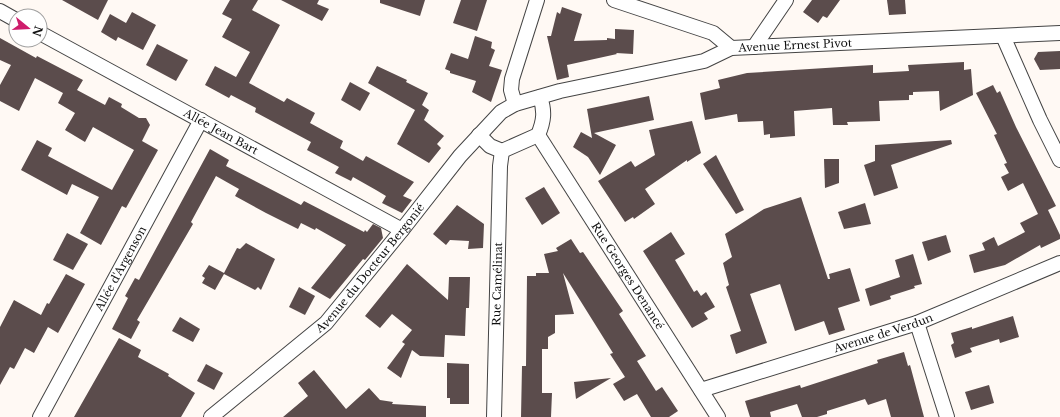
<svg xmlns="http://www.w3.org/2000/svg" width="1060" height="417" font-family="'Libre Baskerville',serif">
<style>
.building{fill:#5b4c4c}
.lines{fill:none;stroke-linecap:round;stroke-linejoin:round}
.street-casing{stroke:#444;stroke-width:16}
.street{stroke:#fff;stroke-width:14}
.labels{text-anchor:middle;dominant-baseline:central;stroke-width:4;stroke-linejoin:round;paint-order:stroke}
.street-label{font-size:11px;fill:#111;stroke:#fff}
</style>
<rect width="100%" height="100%" fill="#fff9f4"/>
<g class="building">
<polygon points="62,0 108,0 98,20"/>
<polygon points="230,0 258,0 252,10 280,25 249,83 284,102 287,98 315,113 310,123 343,141 340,148 363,161 366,156 414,182 403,196 412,200 402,213 382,203 386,196 376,190 353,177 351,181 335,173 339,167 307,150 311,142 255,112 256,108 231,95 229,98 205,85 215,66 236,77 250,52 222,37 232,19 222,14"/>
<polygon points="281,0 319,0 317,4 329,9 322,21"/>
<polygon points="380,0 425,0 420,16 380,3"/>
<polygon points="461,0 487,0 477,31 453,23"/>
<polygon points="812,0 840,0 827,18 823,16 818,23 803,12"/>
<polygon points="887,0 905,0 906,14 889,15"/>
<polygon points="562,7 582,14 574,41 607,40 607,38 615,39 615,29 634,30 633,54 616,53 617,54 567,65 569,77 557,80 547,36 551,36 557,12 560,14"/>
<polygon points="132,12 156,25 143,50 118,37 116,41 101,32 110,14 126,23"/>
<polygon points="475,36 492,42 491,48 495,50 489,66 502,70 491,102 472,92 476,81 450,73 450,71 445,69 451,53 468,59"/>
<polygon points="0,38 36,58 37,56 83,80 77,90 105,105 109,97 122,104 121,107 139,118 146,118 150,125 142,141 158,150 126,208 122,206 101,245 80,233 99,197 72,184 67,195 21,170 37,140 52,148 48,156 112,190 134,150 93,127 85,142 65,130 75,113 58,103 63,93 35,78 19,111 0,101 0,85 11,65 0,60"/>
<polygon points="157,44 188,60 176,81 146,65"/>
<polygon points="1060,51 1060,69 1040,70 1034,59 1038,52"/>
<polygon points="964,62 964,70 971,69 973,95 940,111 939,91 913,92 913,95 909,95 909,100 879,101 880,121 847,122 848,125 833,125 832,108 794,111 795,136 770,138 770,134 764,135 763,121 738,122 737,114 705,120 700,93 720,88 718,80 747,73 873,65 873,73 909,71 908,65"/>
<polygon points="377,66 407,80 406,82 428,93 422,105 429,110 424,120 444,136 437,144 441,148 429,163 397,144 415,110 368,83"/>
<polygon points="350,82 370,93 360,111 341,100"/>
<polygon points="993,85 997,93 1000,91 1016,127 1056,206 1048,210 1060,235 1060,239 1041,248 1040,245 1005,265 974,273 969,255 985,250 982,243 994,237 998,246 1025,232 1020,223 1046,210 1038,214 1023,183 1008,191 1001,177 1009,173 1004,164 1007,163 994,135 997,134 976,93"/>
<polygon points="649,96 654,120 594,133 616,145 600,175 588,157 573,147 581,132 592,138 587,109"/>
<polygon points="692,121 701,153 687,162 687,160 645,189 655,204 634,219 633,217 625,222 598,181 631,161 635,167 655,155 649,130"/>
<polygon points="951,140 952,144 891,165 898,188 874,196 864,165 875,161 875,145"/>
<polygon points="210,149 229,160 226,166 301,205 304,201 364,232 365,230 367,232 373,224 381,228 383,238 365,260 363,259 330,299 311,288 346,245 316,228 315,230 301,223 298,229 266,213 235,196 239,189 216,176 191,222 193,224 137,320 140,322 131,339 112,329 128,298 125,296 135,278 139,280"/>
<polygon points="716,155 744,210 736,214 703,164"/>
<polygon points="824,159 839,159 839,183 825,188"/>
<polygon points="544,187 560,213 542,225 525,198"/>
<polygon points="801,197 828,279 830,279 829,274 850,268 860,301 838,308 845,330 829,335 824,321 795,331 780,284 750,294 767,343 736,354 730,335 741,331 726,287 729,285 723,263 732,257 725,234 764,209"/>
<polygon points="865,203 871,224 844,229 838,212"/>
<polygon points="457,205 484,224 483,248 468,249 469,241 450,240 446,245 433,234"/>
<polygon points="671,232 685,254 675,260 694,292 697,290 701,296 706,292 715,307 704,313 708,319 692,328 643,251"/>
<polygon points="67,233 88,244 73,270 53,260"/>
<polygon points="946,235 951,252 928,261 922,242"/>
<polygon points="571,239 580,253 583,252 623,311 619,314 646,356 637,361 656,391 662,387 678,411 669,417 651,417 637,394 624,401 613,384 625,377 610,354 613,353 563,273 574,314 555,315 555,333 548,337 548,349 542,349 542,393 552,393 551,417 521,417 522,366 526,366 527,276 536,276 536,273 549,273 544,254 558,251 556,248"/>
<polygon points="246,243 275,259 261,290 258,287 255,290 224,274 215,290 202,283 205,278 202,276 209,265 224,273 237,248 240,249"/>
<polygon points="913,254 922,284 914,286 915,288 890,296 891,299 870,306 865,289 900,277 895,260"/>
<polygon points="407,264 448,300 449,277 470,277 469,308 466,308 465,336 445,335 444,357 420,356 412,350 401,378 387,368 405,344 402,342 412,330 392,314 380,328 365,316"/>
<polygon points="66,274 85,284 58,333 48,327 34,353 25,348 14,369 10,367 0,385 0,327 14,300 41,315 47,303 49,304"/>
<polygon points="299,287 315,296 305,315 289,307"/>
<polygon points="1013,316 1019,337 1000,343 999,339 970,348 972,352 955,358 951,345 954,343 951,333 972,327 972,329"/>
<polygon points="180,317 200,329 193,342 172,331"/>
<polygon points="119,338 141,350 138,357 169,374 168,376 195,393 181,417 74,417"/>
<polygon points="904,352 908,366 910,365 924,417 891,417 886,399 868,405 865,399 827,411 827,414 817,417 802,417 797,404 770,412 771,417 750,417 745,401 800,385 801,388 838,376 878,363 877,360"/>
<polygon points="447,363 469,364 469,404 450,404 450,398 447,398"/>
<polygon points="206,364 223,373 214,390 197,381"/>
<polygon points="314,370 346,409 369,388 380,400 393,402 392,404 426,406 426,417 283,417 308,396 298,383"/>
<polygon points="611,378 576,399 574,382"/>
<polygon points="989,385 994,403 971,410 965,392"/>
</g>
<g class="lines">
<g class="street-casing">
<g id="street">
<polyline points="614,0 713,33 731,48"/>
<polyline points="0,11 16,20"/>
<path id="s1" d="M40,33l362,197"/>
<polyline points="1003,36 1040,120 1060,160"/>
<polyline points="754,47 786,0"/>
<polyline points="515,104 511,90 512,79 537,0"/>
<path d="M479,135l11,11 12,5 36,-16c6,-14 7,-24 2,-38"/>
<path id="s2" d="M538,135l180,282"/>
<polyline points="917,323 947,417"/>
<path id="s3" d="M701,390l216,-67 143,-60"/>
<path id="s4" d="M40,417l161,-297"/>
<path id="s5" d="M211,417l115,-94 76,-93 58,-74 41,-44 14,-8 45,-13 144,-30 27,-13 329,-15"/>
<path id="s6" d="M494,417l6,-251 2,-15"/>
</g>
</g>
<use href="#street" class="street"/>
</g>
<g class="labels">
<g class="street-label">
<text stroke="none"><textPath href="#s5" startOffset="727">Avenue Ernest Pivot</textPath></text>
<text stroke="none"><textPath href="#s1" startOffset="206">Allée Jean Bart</textPath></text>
<text stroke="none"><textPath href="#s5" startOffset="219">Avenue du Docteur Bergonié</textPath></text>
<text stroke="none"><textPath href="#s4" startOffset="169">Allée d'Argenson</textPath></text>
<text stroke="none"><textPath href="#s2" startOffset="167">Rue Georges Denancé</textPath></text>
<text stroke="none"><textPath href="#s6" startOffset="133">Rue Camélinat</textPath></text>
<text stroke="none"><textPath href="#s3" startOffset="191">Avenue de Verdun</textPath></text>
</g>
</g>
<g transform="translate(28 28) rotate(108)"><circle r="19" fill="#ffffff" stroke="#a0a0a0"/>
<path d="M0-3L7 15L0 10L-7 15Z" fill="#ce1c6b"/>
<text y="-6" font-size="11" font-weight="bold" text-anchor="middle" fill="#111111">N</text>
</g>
</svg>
